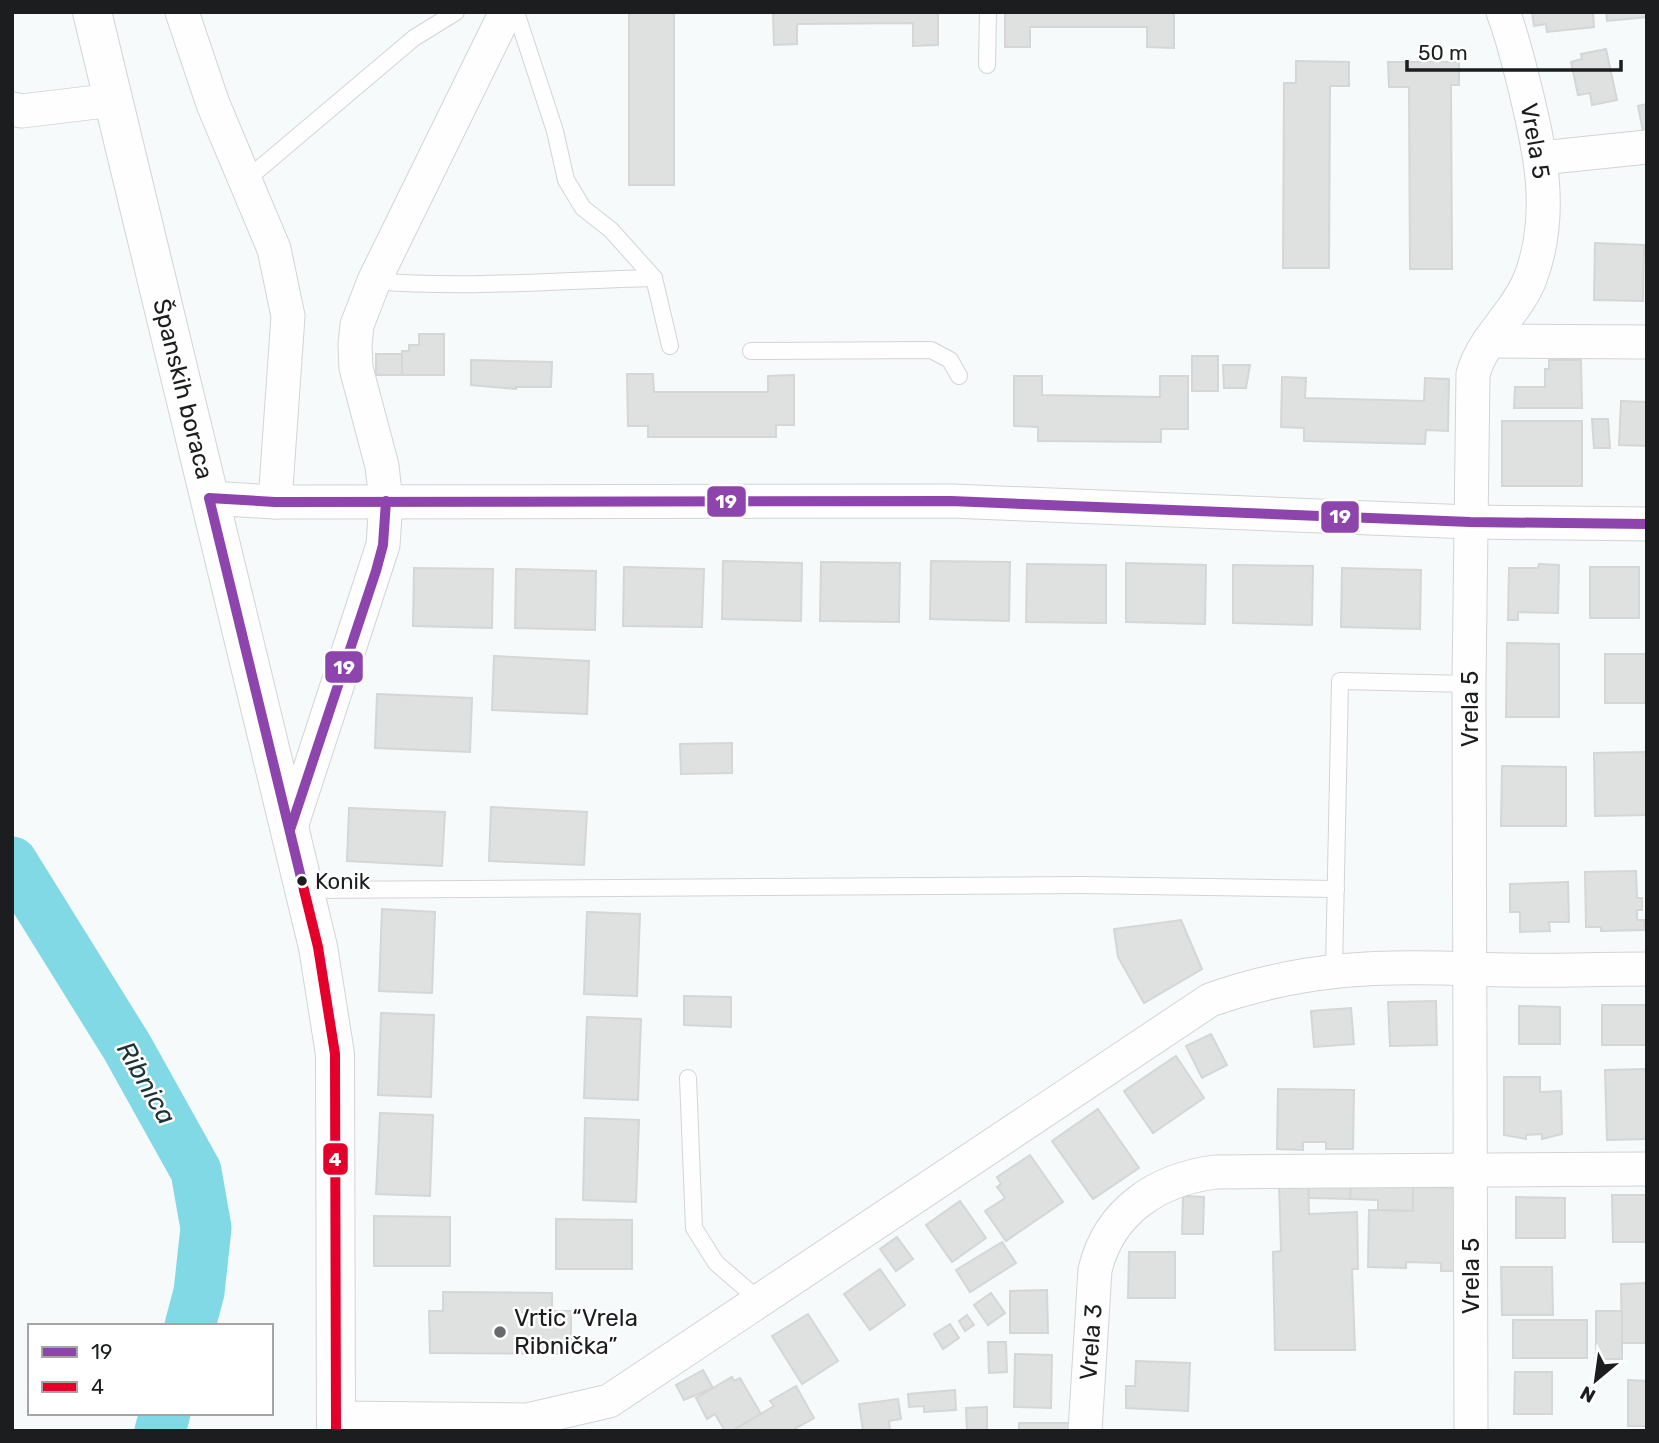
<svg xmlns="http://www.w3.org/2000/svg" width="1659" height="1443" font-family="Rubik,sans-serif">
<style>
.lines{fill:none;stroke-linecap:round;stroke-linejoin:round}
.river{stroke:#81d9e6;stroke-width:51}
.building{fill:#dfe0e0;stroke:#d5d6d6;stroke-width:2}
.lane-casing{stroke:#d2d4d5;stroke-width:18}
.street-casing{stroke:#d2d4d5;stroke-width:35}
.secondary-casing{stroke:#d2d4d5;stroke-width:40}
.lane{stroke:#fefefe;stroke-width:16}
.street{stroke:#fefefe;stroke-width:33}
.secondary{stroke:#fefefe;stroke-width:38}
.bus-1-casing{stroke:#fff;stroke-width:16}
.bus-2-casing{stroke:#fff;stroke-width:16}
.bus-1{stroke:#8e44ad;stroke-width:10}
.bus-2{stroke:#e4002b;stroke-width:10}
.bus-dot{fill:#1b1d1e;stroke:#fff;stroke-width:2.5}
.poi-dot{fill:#686a6b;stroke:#fff;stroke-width:2.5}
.labels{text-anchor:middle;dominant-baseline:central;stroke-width:5;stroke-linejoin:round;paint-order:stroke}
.bus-label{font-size:22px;fill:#1b1d1e;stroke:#fff;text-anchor:start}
.street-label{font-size:24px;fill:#1b1d1e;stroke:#fff}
.poi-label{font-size:24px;fill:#1b1d1e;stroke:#fff;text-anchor:start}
.water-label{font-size:26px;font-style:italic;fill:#1e3337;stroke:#fff}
.line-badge{stroke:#fff;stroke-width:2.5}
.badge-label{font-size:19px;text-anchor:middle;font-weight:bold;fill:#fff}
</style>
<rect width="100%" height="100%" fill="#f6fafb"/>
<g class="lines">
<g class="river">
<polyline points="12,862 127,1047 196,1171 206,1228 199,1292 190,1326"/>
<polyline points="160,1431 165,1413"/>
</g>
</g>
<g class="building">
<rect x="629" y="12" width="45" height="173"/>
<polygon points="773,12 938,12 938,45 913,46 913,23 797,24 797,44 774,45"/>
<polygon points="1005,12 1174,12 1174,48 1147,47 1147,27 1030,27 1030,47 1005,47"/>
<polygon points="1532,12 1593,12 1594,27 1547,32 1546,24 1534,26"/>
<polygon points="1606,12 1647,12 1647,17 1607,21"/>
<polygon points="1606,49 1617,100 1592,105 1590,93 1578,95 1571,62 1582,59 1581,54"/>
<polygon points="1296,61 1349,62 1349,86 1330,86 1329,268 1283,268 1284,83 1296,83"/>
<polygon points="1388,62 1459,62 1459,85 1451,85 1452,269 1410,269 1409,87 1389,87"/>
<polygon points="1647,104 1647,136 1644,137 1638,106"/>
<polygon points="1595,243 1644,245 1643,301 1594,300"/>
<polygon points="419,334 444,334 444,375 402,375 402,351 409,351 409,345 419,345"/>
<rect x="376" y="354" width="26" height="21"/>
<rect x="1192" y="356" width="26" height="35"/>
<polygon points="471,360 552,362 551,387 516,387 516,389 471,385"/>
<polygon points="1549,360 1581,360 1582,408 1514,408 1515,387 1545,387 1545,369 1549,369"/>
<polygon points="1223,365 1250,365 1246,388 1224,388"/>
<polygon points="627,374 653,374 654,392 768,392 768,376 794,375 794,425 776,425 776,437 648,437 648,426 628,426"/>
<polygon points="1014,376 1042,376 1042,395 1160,397 1160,376 1188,376 1188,429 1161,429 1161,442 1038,441 1038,427 1014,426"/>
<polygon points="1282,377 1306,378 1305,398 1424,401 1425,378 1449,379 1448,431 1426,430 1425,444 1304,441 1304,428 1281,427"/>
<polygon points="1621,401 1647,402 1647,446 1619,445"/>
<polygon points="1592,419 1608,419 1610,448 1594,448"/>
<rect x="1502" y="421" width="80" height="65"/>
<polygon points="723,561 802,563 801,621 722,619"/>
<polygon points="931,561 1010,562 1009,621 930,619"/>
<polygon points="821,562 900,563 899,622 820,621"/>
<polygon points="1126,563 1206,565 1205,624 1126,622"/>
<polygon points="1027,564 1106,565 1106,623 1026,622"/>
<polygon points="1539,564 1559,565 1558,613 1518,612 1518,620 1508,620 1509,568 1538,568"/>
<polygon points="1233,565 1313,566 1312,625 1233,623"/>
<polygon points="624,567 704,569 702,627 623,626"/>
<rect x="1590" y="567" width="49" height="51"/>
<polygon points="414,568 493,569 492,628 413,626"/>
<polygon points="1342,568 1421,570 1420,629 1341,627"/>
<polygon points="516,569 596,571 595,630 515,628"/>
<polygon points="1507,643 1559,644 1559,717 1506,717"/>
<rect x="1605" y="654" width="41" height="49"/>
<polygon points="494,656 589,661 587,714 492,710"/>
<polygon points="377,694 472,698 470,752 375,748"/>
<polygon points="732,743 732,773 681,774 680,744"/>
<polygon points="1647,752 1647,815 1595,816 1594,753"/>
<polygon points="1502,766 1566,767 1566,826 1501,826"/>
<polygon points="491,807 587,812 584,865 489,861"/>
<polygon points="349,808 445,812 442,866 347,861"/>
<polygon points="1636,871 1637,898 1642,898 1642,910 1637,910 1637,920 1644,920 1645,930 1601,931 1601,927 1586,927 1585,872"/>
<polygon points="1568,882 1569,922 1549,922 1550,931 1520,932 1520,912 1510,912 1510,884"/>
<polygon points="382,909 435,912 432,993 379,991"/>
<polygon points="587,912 640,914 637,996 584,994"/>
<polygon points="1181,920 1202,969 1144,1003 1118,957 1114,929"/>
<polygon points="684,996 731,997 731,1027 684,1025"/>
<polygon points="1436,1001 1437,1045 1390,1046 1388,1002"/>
<rect x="1602" y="1005" width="44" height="40"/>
<polygon points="1519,1006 1560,1007 1560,1044 1519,1044"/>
<polygon points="1351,1008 1354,1044 1314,1047 1311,1011"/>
<polygon points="381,1013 434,1015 431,1097 378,1095"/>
<polygon points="587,1017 641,1019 638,1100 584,1098"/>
<polygon points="1211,1034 1227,1065 1202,1078 1186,1046"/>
<polygon points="1176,1056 1204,1098 1153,1133 1124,1091"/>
<polygon points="1647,1069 1647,1139 1607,1140 1605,1070"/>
<polygon points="1504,1077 1540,1077 1540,1092 1561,1091 1562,1134 1542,1139 1542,1134 1526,1135 1526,1139 1504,1135"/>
<polygon points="1278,1089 1354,1090 1353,1149 1326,1149 1326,1142 1303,1142 1303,1150 1277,1149"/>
<polygon points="1098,1109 1139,1168 1093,1199 1052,1141"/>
<polygon points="380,1113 433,1115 430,1196 376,1194"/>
<polygon points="585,1118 639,1120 636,1202 583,1200"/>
<polygon points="1030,1155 1063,1202 1006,1241 985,1211 1005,1198 997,1187 1001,1184 997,1177"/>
<polygon points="1308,1181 1351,1182 1350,1199 1309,1198"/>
<polygon points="1308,1181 1309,1214 1357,1212 1358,1269 1352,1269 1355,1350 1275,1350 1273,1252 1281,1251 1279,1182"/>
<polygon points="1351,1182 1413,1183 1413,1211 1378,1210 1378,1200 1350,1199"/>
<polygon points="1413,1187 1457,1188 1456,1271 1441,1271 1441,1263 1406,1262 1406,1268 1368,1267 1369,1210 1413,1211"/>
<polygon points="1612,1195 1647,1195 1647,1242 1613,1242"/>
<polygon points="1183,1196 1204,1197 1203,1234 1182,1234"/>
<polygon points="1516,1197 1565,1198 1565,1238 1516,1238"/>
<polygon points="960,1201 986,1238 952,1262 926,1225"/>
<polygon points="374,1216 450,1217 450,1266 374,1266"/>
<polygon points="556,1219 632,1220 632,1269 556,1269"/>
<polygon points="897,1237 913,1259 896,1271 880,1249"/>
<polygon points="1002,1242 1016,1263 970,1292 956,1270"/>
<polygon points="1129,1252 1175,1252 1175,1298 1128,1298"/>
<polygon points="1501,1267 1552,1267 1553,1315 1502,1315"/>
<polygon points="880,1269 905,1305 870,1330 844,1294"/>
<polygon points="1647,1283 1647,1343 1622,1343 1621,1284"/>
<polygon points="1047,1290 1048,1333 1010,1333 1010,1291"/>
<polygon points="443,1292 552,1293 552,1311 571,1311 571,1354 430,1353 429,1311 443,1311"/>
<polygon points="991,1293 1005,1313 988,1325 974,1305"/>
<rect x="1596" y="1311" width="26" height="48"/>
<polygon points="808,1314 838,1361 802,1384 772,1336"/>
<polygon points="967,1315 974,1325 965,1331 959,1321"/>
<rect x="1513" y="1320" width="74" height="38"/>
<polygon points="950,1324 959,1338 943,1349 934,1334"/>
<polygon points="988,1342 1006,1342 1007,1372 989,1373"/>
<polygon points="1015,1354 1052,1355 1051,1408 1014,1407"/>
<polygon points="1136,1361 1190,1363 1188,1411 1126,1408 1126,1386 1135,1386"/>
<polygon points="703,1370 713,1388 684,1400 676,1385"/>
<polygon points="1515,1372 1552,1372 1552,1414 1514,1414"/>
<polygon points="732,1377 734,1381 740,1378 761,1414 732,1431 725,1431 715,1414 707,1419 696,1398"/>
<polygon points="1628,1380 1647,1381 1647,1426 1628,1426"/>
<polygon points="796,1386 814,1418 791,1431 732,1431 774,1406 770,1401"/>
<polygon points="955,1390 956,1410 924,1412 924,1406 909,1407 908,1394"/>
<polygon points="898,1399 901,1419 889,1421 890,1431 863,1431 859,1404"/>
<polygon points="987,1407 987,1431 967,1431 966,1408"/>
<rect x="1019" y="1423" width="51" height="8"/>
</g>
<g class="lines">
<g class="lane-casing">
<g id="lane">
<polyline points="516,12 555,131 566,180 583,208 611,230 654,278 670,346"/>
<polyline points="987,65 988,12"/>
<polyline points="246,180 414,38 456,12"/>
<path d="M374,281c94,8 186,-1 280,-3"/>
<polyline points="751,351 931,350 950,360 959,376"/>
<polyline points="304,890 1080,885 1336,889"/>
<polyline points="1334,970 1340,681 1469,684"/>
<polyline points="688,1078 694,1228 716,1263 759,1300"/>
</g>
</g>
<g class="street-casing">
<g id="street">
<polyline points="182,12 213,104 274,249 288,316 275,502"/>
<polyline points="12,109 22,111 113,100"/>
<polyline points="1541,158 1647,147"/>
<polyline points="1489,341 1647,342"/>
<polyline points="209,498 275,502 951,501 1470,522 1647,524"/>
<polyline points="290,830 383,545 386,501 382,466 356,368 355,345 357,325 374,281 506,12"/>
<path d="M336,1418l191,2 82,-19 601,-401c90,-32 167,-35 261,-31 58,3 118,0 176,0"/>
<path d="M1085,1431l10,-161c14,-59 63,-91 121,-98l431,-3"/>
<path d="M1471,1431l-2,-747 4,-310c10,-36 43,-60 57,-95 25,-65 10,-130 -6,-195 -6,-24 -12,-49 -21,-72"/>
</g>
</g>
<g class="secondary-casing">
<polyline id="secondary" points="92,12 318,947 335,1054 336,1431"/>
</g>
<use href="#lane" class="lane"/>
<use href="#street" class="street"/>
<use href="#secondary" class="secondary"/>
<g class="bus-1-casing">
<g id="bus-1">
<polyline points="290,830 376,571 383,545 386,501"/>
<polyline points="304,890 209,498 275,502 951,501 1470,522 1647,524"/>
</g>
</g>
<g class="bus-2-casing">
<polyline id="bus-2" points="304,890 318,947 335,1054 336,1431"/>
</g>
<use href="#bus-1" class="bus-1"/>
<use href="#bus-2" class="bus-2"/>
</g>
<circle class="bus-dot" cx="302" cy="881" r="6"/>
<circle class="poi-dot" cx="500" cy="1332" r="7"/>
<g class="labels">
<g class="bus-label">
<text x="315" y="881">Konik</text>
</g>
<g class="street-label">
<text transform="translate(1535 141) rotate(80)">Vrela 5</text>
<text transform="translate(183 389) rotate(76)">Španskih boraca</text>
<text transform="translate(1470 709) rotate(-90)">Vrela 5</text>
<text transform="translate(1471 1276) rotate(-90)">Vrela 5</text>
<text transform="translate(1091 1342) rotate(-86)">Vrela 3</text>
</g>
<g class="poi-label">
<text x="514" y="1318">Vrtic “Vrela<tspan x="514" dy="28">Ribnička”</tspan></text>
</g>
<g class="water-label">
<text transform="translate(146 1083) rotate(60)">Ribnica</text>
</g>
</g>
<g class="line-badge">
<rect x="706" y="485" width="41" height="33" rx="7" fill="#8e44ad"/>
<rect x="1320" y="500" width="40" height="34" rx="7" fill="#8e44ad"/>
<rect x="324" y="650" width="40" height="34" rx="7" fill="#8e44ad"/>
<rect x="322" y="1142" width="27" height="34" rx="7" fill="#e4002b"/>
</g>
<g class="badge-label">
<text x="726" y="508">19</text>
<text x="1340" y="523">19</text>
<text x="344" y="674">19</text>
<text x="335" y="1166">4</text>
</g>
<rect width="1659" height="1443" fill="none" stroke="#1b1d1e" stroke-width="28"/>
<rect x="28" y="1324" width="245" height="91" fill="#ffffff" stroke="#a4a5a5" stroke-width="2"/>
<rect x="42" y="1347" width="35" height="10" fill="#8e44ad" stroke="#a4a5a5" stroke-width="2"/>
<text x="91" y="1359" font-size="21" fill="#1b1d1e">19</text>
<rect x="42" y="1382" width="35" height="10" fill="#e4002b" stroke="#a4a5a5" stroke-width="2"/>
<text x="91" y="1394" font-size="21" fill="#1b1d1e">4</text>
<g transform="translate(1596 1380) rotate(209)" stroke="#ffffff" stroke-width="5" paint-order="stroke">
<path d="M0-5L12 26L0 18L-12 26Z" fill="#1b1d1e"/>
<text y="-10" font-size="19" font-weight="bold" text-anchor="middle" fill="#1b1d1e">N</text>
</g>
<path d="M1407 60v10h214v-10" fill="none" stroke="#1b1d1e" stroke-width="3.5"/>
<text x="1418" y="60" font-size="21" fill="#1b1d1e" stroke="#ffffff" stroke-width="5" paint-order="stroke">50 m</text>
</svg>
